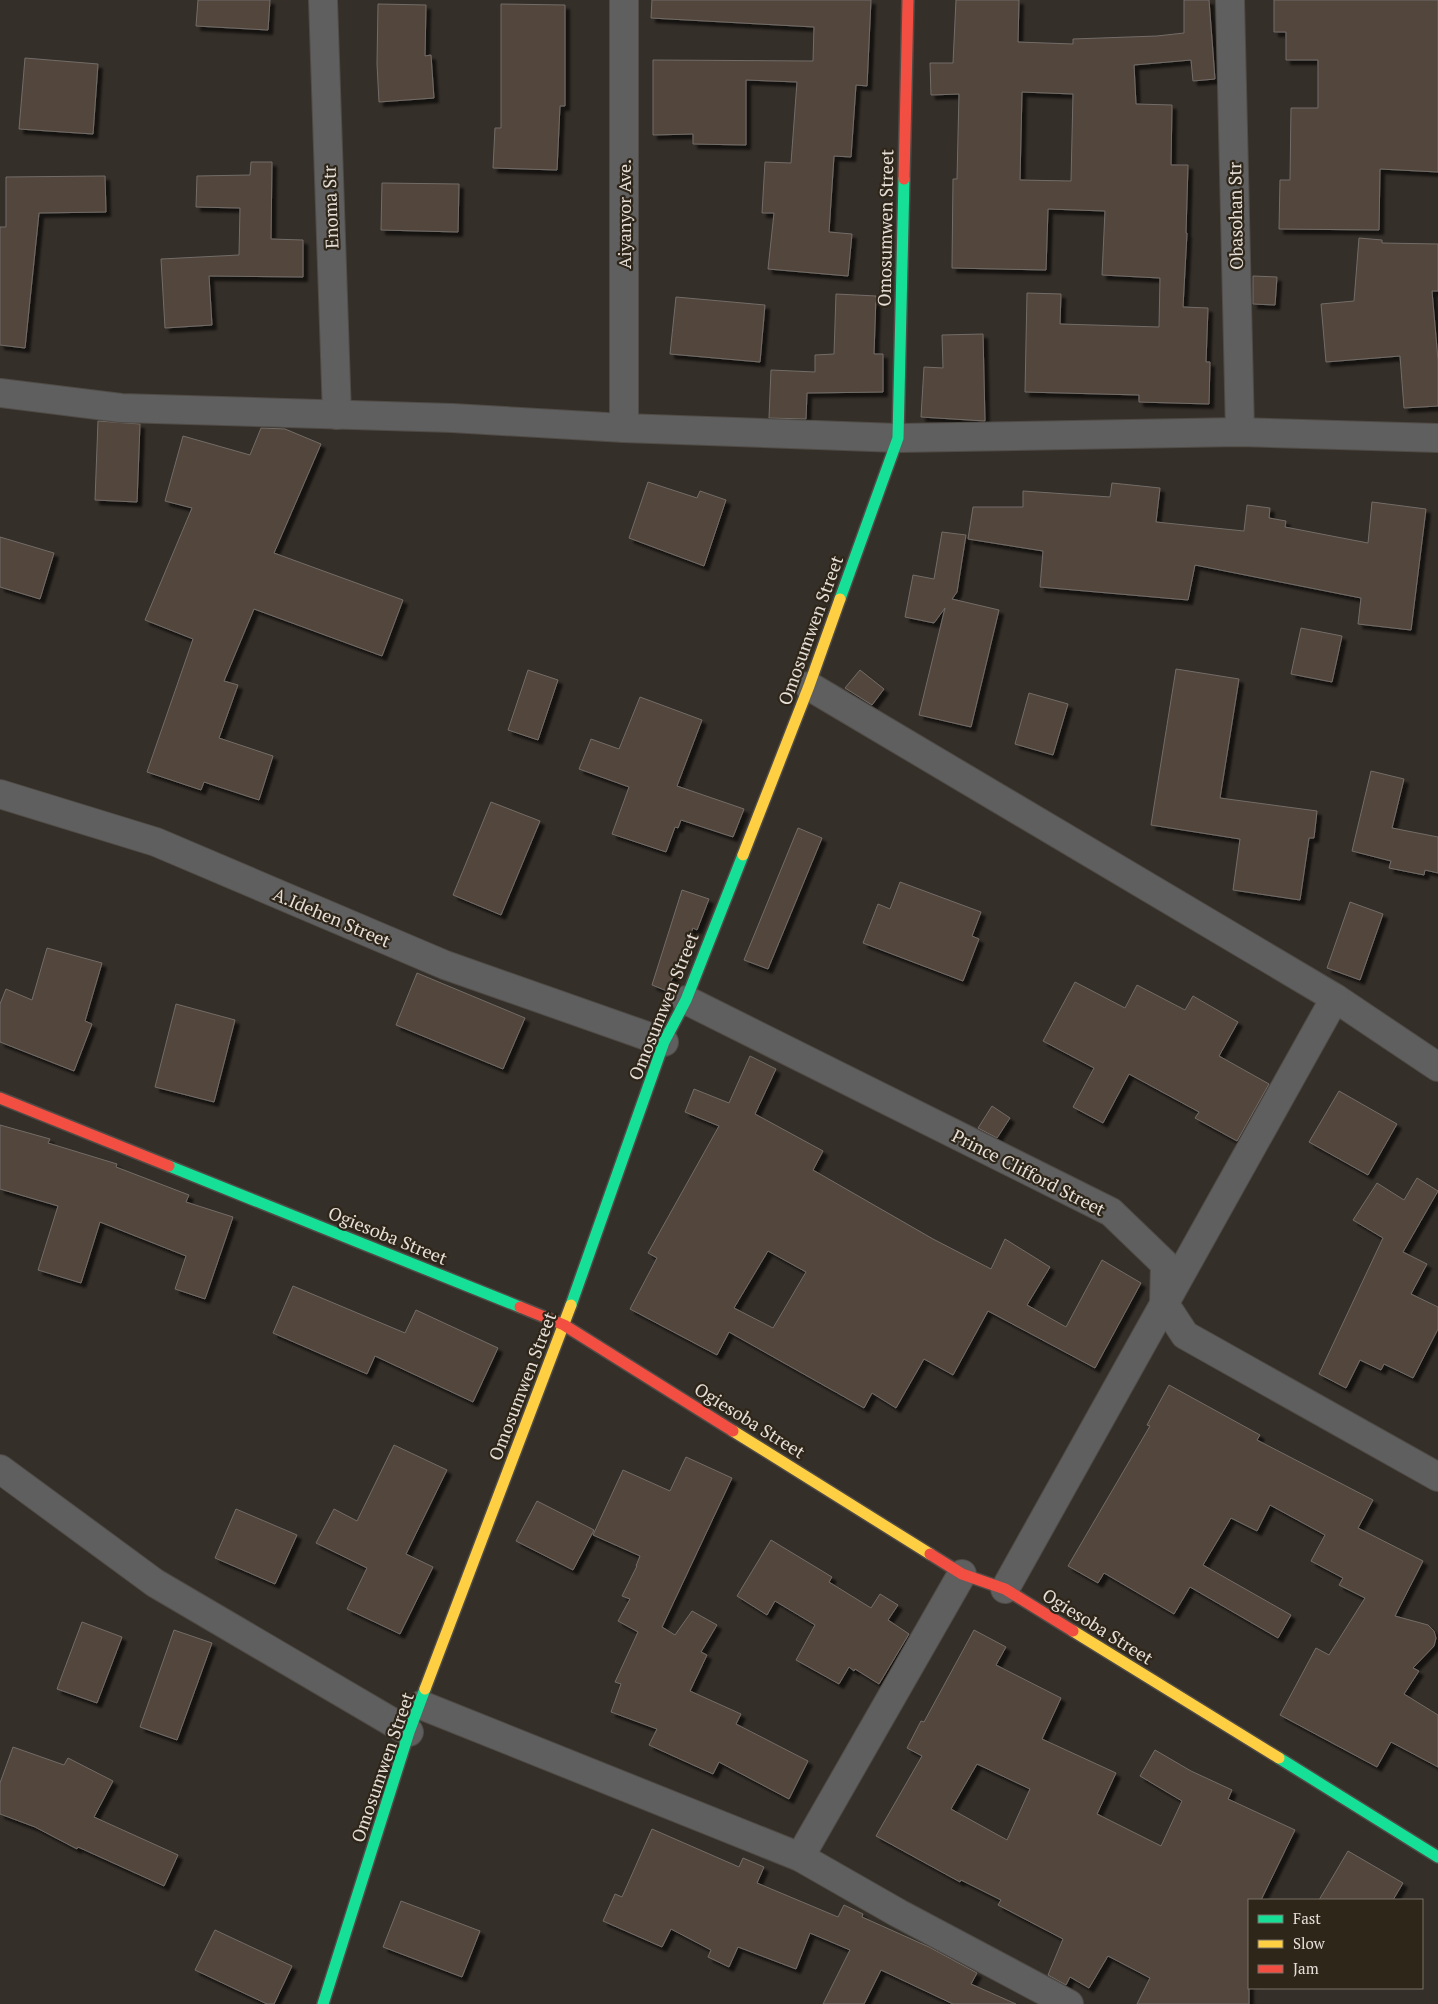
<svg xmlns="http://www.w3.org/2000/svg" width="1438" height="2004" font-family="'PT Serif',serif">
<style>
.building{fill:#53463c;stroke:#726c68;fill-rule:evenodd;filter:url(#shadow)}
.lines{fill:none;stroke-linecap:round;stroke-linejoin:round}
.street-casing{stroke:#504b46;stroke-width:30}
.fast-casing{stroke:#504b46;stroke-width:14}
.slow-casing{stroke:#504b46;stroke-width:14}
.jam-casing{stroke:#504b46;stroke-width:14}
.street{stroke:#5f5f5f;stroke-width:28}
.fast{stroke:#16e098;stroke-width:11}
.slow{stroke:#ffcf43;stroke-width:11}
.jam{stroke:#f24e42;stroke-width:11}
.labels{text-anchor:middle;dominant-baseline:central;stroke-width:4.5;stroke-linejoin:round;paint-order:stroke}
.street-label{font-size:18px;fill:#e6dfd8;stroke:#2f261a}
</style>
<defs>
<filter id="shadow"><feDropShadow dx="4.5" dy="4.5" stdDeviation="1" flood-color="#0009"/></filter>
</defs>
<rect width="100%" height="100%" fill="#352f29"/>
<g class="building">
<polygon points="198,0 270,0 268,30 196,26"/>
<polygon points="652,0 871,0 867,86 856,85 851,157 834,156 829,232 852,234 848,276 768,269 774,213 762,213 765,162 791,163 797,82 746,80 746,145 693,144 693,134 653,135 653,60 813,61 814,27 651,18"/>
<path d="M956,0h63l-1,42 55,2v-5l84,-3 27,-3v-33h25l6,79 -22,2 -2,-21 -57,5 2,39 36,1 -1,60h17l-2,68h1l-4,74 25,1 -2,54h4l-1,42 -70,-2v-7l-114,-3 2,-99 34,1 -1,30 99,3 1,-49 -58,-3 3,-64 -57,-2 -2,61 -94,-2 1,-89h4l2,-85 -28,1 -1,-32h23zM1022,92l51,2 -2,87 -51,-1z"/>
<polygon points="1274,0 1438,0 1438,172 1380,169 1379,230 1279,229 1280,180 1290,180 1291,108 1318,108 1318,60 1286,60 1286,32 1274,32"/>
<polygon points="378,4 426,5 425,56 431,55 434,98 379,102 377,64"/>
<polygon points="501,4 565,5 565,106 560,106 557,170 493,168 495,128 501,128"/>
<polygon points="25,58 98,64 93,134 19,129"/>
<polygon points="251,162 272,162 271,239 303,240 303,277 209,276 212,325 165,328 161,259 239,255 240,208 196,207 197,176 250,175"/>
<polygon points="105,176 106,212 39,213 25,348 0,345 0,227 6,227 6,177"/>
<polygon points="382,183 459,184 458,232 381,230"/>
<polygon points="1359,238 1382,240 1382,243 1438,244 1438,291 1432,291 1438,360 1438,406 1404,408 1400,356 1326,362 1321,304 1354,301"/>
<polygon points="1253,276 1277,277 1275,305 1253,304"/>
<polygon points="836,294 876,296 874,354 883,354 883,392 807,393 806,419 769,418 771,370 815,372 815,355 834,354"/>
<polygon points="676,297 765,305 760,362 670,354"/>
<polygon points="983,334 985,421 921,417 924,367 943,368 942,335"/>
<polygon points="98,421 140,424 137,502 95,500"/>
<polygon points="261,428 285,429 321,444 274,553 403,600 382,656 254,609 224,681 238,685 219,738 273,756 259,800 204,782 201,790 147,772 193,639 145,620 192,508 165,501 183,436 250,455"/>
<polygon points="648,482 697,498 700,491 726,500 704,566 629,538"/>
<polygon points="1112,483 1160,488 1156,522 1244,531 1247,505 1270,508 1269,518 1286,521 1285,527 1368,543 1372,502 1426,509 1411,630 1358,624 1361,598 1195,565 1188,600 1040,587 1043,551 968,539 973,507 1023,507 1023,491 1110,497"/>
<polygon points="942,532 966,535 957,592 952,599 999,610 971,727 919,715 945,608 934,623 905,617 913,575 934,579"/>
<polygon points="0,537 54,553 40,599 0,587"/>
<polygon points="1301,628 1342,636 1332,682 1291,674"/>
<polygon points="1176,669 1239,679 1220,798 1317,811 1314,838 1309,838 1300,900 1233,890 1240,839 1151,825"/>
<polygon points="528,670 558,680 538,740 508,730"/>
<polygon points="860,670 884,689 872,705 845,688"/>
<polygon points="1029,693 1068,704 1053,755 1015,744"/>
<polygon points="640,697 702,720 677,786 744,809 733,837 681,820 678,828 675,827 666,852 612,834 629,787 579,769 591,739 619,749"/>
<polygon points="1371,771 1404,779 1392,828 1438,837 1438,873 1425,870 1424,875 1389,868 1391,861 1352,851"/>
<polygon points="491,802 540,821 501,915 453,895"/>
<polygon points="798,828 822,838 768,969 744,960"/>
<polygon points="900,882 981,912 972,936 979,939 963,981 863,943 878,904 890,909"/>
<polygon points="682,890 709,899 697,930 693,928 667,991 652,985"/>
<polygon points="1350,902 1383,914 1360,980 1327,968"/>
<polygon points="47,948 102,963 85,1021 92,1024 74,1071 0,1042 0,1004 6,989 32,1000"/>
<polygon points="417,973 525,1018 503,1069 396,1025"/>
<polygon points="1075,982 1125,1008 1137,985 1185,1010 1193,996 1238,1022 1219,1056 1269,1084 1237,1141 1195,1118 1199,1112 1129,1074 1103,1123 1073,1107 1094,1068 1043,1041"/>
<polygon points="176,1004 235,1020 214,1102 155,1087"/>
<path d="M750,1056l26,13 -21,45 68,37 -10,19 120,69 58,30 14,-30 45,28 -23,38 39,22 36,-67 39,23 -46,85 -107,-57 -35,64 -29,-16 -28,49 -24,-15 -8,15 -135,-76 -12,23 -87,-46 27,-51 -9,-5 71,-127 -34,-14 9,-23 35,14zM768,1251l38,21 -33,56 -39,-20z"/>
<polygon points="1339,1091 1397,1124 1368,1175 1309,1142"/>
<polygon points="992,1106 1010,1118 997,1138 978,1128"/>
<polygon points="0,1125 50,1139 48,1143 117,1164 116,1167 189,1195 186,1202 233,1217 205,1299 175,1289 186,1256 100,1222 81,1283 38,1270 58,1206 0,1189"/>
<polygon points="1417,1178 1438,1191 1403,1252 1427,1264 1411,1294 1438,1307 1438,1329 1413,1378 1384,1364 1381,1370 1360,1360 1346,1388 1319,1374 1383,1238 1353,1220 1377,1183 1404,1200"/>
<polygon points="293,1286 405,1333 416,1310 498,1348 473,1402 375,1356 367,1374 273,1333"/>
<polygon points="1169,1385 1260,1435 1257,1440 1373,1500 1358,1528 1423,1561 1395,1616 1428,1625 1434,1631 1436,1638 1434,1646 1413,1668 1419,1671 1404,1694 1438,1715 1438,1767 1391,1742 1377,1767 1280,1715 1316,1648 1329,1655 1365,1598 1339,1585 1343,1578 1311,1561 1325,1535 1270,1505 1257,1531 1231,1518 1203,1565 1291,1615 1278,1638 1190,1587 1174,1614 1104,1573 1098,1583 1068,1566 1150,1426 1147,1425"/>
<polygon points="394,1445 447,1470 406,1554 433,1567 400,1634 347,1609 367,1568 316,1543 334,1509 357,1521"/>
<polygon points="686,1457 732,1478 662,1627 675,1635 692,1611 717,1625 701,1652 707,1655 690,1691 741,1714 736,1724 808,1761 789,1799 719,1762 713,1774 649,1745 657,1729 611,1712 621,1684 615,1682 638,1632 618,1621 630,1599 622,1596 637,1566 636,1566 640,1556 593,1535 623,1470 670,1491"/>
<polygon points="537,1501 594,1530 573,1570 516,1541"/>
<polygon points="236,1509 297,1535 275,1584 215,1558"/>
<polygon points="771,1540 832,1577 829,1582 871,1608 880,1594 898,1605 888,1620 909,1634 879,1684 855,1669 854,1671 849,1667 839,1684 796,1660 815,1625 775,1601 767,1615 737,1596"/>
<polygon points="82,1622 122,1637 97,1703 57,1689"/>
<polygon points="174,1630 212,1643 177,1740 140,1727"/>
<path d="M974,1630l32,17 -10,18 65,33 -19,41 74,34 -19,41 64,32 21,-45 -42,-25 15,-26 36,21 41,19 -4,9 67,31 -34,70h-12v104h-112l13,-26 -42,-22 -19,32 -19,-11 -4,8 -18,-10 15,-36 -65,-34 3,-5 -40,-20 -1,2 -84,-46 46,-80 -15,-8 14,-27 3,1zM977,1764l53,25 -23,51 -56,-31z"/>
<polygon points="13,1747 64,1765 68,1758 113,1781 94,1817 178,1855 164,1886 78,1847 77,1849 35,1827 0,1814 0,1783"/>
<polygon points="652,1829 739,1867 743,1858 764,1867 757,1883 838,1917 844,1905 863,1914 862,1917 929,1947 977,1973 971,1984 1016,2004 953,2004 881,1970 864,2004 823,2004 850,1950 810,1933 796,1969 738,1947 729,1967 708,1957 711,1950 671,1929 662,1947 603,1921 615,1894 622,1897"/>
<polygon points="1348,1851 1403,1883 1393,1900 1319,1900"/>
<polygon points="401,1901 480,1931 462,1977 383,1947"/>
<polygon points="215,1930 292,1966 274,2004 267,2004 195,1970"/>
</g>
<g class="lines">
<g class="street-casing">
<g id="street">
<polyline points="323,0 337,415"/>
<polyline points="624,0 624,428"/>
<polyline points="1230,0 1240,432"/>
<polyline points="0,393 121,408 452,418 624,428 898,438 1240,432 1438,438"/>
<polyline points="809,686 1335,998 1438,1067"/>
<polyline points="0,794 156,842 445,965 664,1042"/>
<polyline points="686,1000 1111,1212 1165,1264 1164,1303 1185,1335 1438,1477"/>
<polyline points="0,1469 155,1583 409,1732"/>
<polyline points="1005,1589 1335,998"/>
<polyline points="421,1705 800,1857 898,1913 1069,2004"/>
<polyline points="800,1857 962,1574"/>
</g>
</g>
<g class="fast-casing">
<g id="fast">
<polyline points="840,599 898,438 904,179"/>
<polyline points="169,1166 520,1307"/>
<polyline points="571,1305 664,1042 686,1000 743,855"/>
<polyline points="1279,1758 1438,1857"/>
<polyline points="323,2004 409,1732 425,1689"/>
</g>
</g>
<g class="slow-casing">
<g id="slow">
<polyline points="743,855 809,686 840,599"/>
<polyline points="733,1431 930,1554"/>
<polyline points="1073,1631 1279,1758"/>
<polyline points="425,1689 571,1305"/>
</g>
</g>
<g class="jam-casing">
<g id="jam">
<polyline points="904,179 908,0"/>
<polyline points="0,1098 169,1166"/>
<polyline points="520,1307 564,1325 733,1431"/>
<polyline points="930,1554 962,1574 1005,1589 1073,1631"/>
</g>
</g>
<use href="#street" class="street"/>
<use href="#fast" class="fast"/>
<use href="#slow" class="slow"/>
<use href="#jam" class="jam"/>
</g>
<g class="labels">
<g class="street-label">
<text transform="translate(330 207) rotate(-92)">Enoma Str</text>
<text transform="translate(624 214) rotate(-90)">Aiyanyor Ave.</text>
<text transform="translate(1235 216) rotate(-91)">Obasohan Str</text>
<text transform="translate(885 228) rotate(-89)">Omosumwen Street</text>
<text transform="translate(810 630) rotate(-70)">Omosumwen Street</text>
<text transform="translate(332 917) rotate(23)">A.Idehen Street</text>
<text transform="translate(663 1006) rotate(-68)">Omosumwen Street</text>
<text transform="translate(1029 1172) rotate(27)">Prince Clifford Street</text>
<text transform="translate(388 1235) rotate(22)">Ogiesoba Street</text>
<text transform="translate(522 1386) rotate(-69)">Omosumwen Street</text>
<text transform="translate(750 1420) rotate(32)">Ogiesoba Street</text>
<text transform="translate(1098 1626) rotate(32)">Ogiesoba Street</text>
<text transform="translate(382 1767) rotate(-71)">Omosumwen Street</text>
</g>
</g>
<rect x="1248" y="1899" width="175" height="90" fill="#2f261a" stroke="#787066"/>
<rect x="1258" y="1915" width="25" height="8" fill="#16e098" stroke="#787066"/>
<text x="1293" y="1924" font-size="15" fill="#e6dfd8">Fast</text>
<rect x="1258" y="1940" width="25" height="8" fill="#ffcf43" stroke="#787066"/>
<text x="1293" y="1949" font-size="15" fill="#e6dfd8">Slow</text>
<rect x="1258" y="1965" width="25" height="8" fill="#f24e42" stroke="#787066"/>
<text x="1293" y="1974" font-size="15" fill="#e6dfd8">Jam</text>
</svg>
